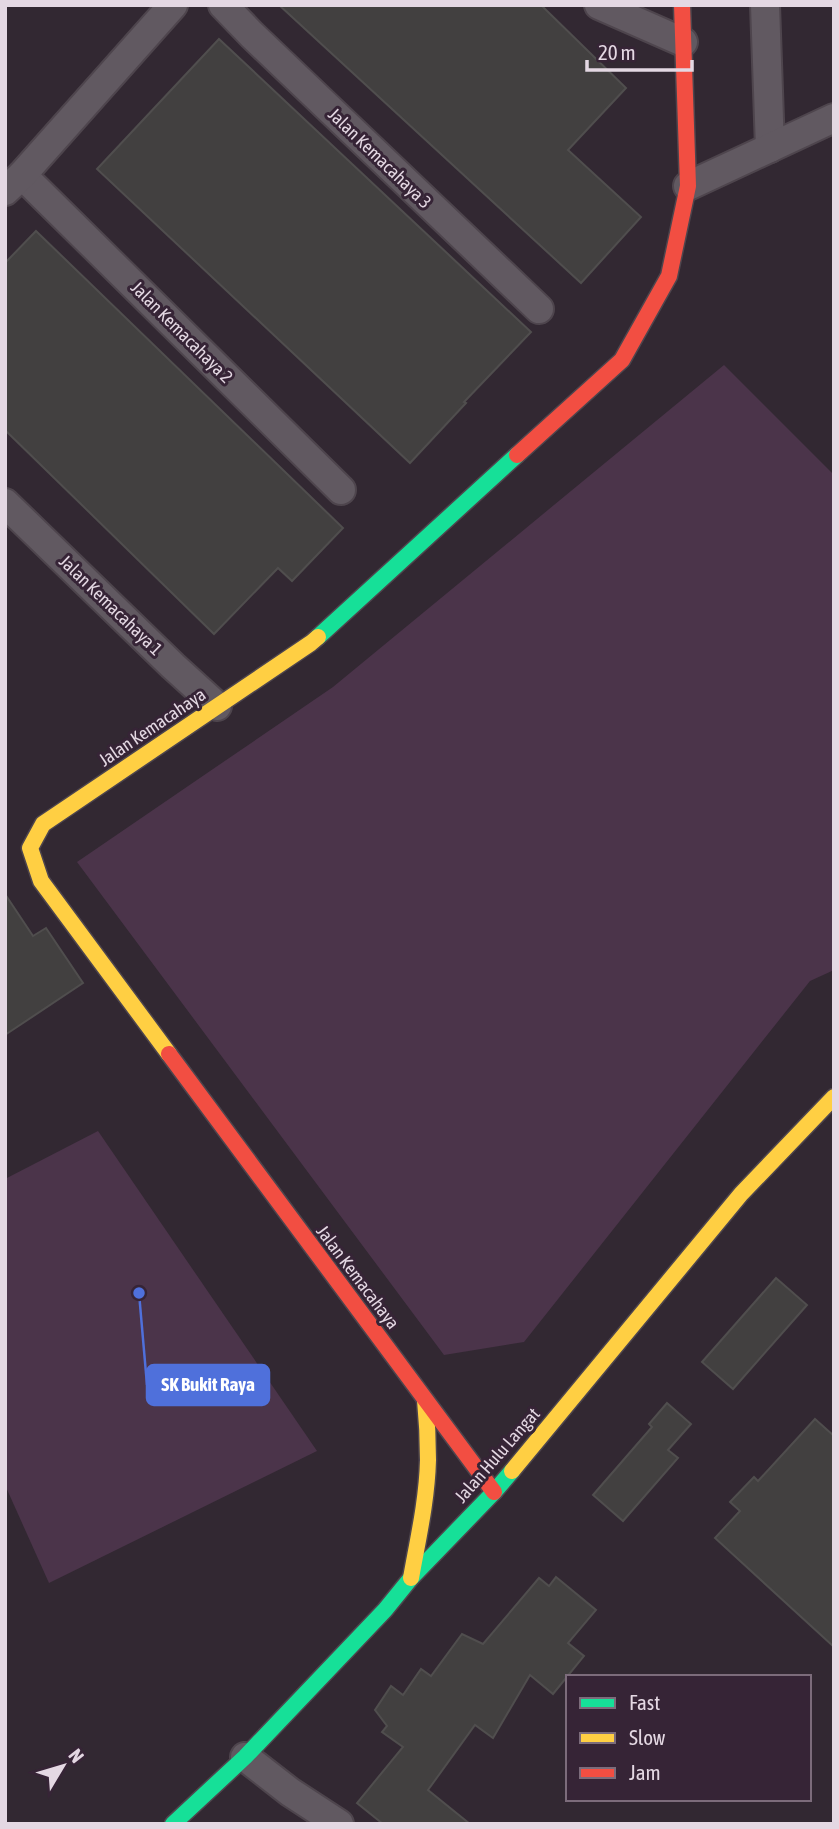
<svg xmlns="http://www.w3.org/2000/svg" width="839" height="1829" font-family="'Asap Condensed',sans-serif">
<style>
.green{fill:#4b344a}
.building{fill:#424040;stroke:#504e4e;stroke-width:2}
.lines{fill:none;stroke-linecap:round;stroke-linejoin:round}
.street-casing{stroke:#4e454d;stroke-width:32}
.fast-casing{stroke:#4e454d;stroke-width:19}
.slow-casing{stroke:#4e454d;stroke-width:19}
.jam-casing{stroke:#4e454d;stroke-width:19}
.street{stroke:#615961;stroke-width:28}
.fast{stroke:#16e098;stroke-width:16}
.slow{stroke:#ffcf43;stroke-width:16}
.jam{stroke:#f24e42;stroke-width:16}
.labels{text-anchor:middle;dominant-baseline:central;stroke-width:6;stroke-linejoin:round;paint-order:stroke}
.street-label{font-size:18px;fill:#e4d8e3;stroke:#362436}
.leader{fill:none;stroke:#4f70db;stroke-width:2.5}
.callout-dot{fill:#4f70db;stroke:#362436;stroke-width:2.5}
.callout{fill:#4f70db;stroke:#4f70db;stroke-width:2.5}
.callout-label{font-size:19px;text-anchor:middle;font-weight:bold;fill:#fff}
</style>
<rect width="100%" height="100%" fill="#322832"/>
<g class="green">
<polygon points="724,365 834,475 834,970 810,981 524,1342 444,1355 77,862 333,687"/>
<polygon points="98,1131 317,1451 49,1583 5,1485 5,1179"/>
</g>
<g class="building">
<polygon points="279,5 541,5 626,88 568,150 641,217 581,283"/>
<polygon points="219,39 531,332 464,402 466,403 410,463 97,169"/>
<polygon points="36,231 343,528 292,581 278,568 214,634 5,430 5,263"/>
<polygon points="5,894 33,936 46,928 83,983 5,1035"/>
<polygon points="776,1278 807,1305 733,1389 702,1362"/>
<polygon points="667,1403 691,1424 668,1450 678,1458 623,1521 593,1495 652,1427 649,1424"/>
<polygon points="815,1419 834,1436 834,1647 715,1538 740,1511 730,1502 754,1477 758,1481"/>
<polygon points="556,1577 596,1610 568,1643 584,1656 553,1694 530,1675 493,1738 475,1725 428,1790 470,1824 383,1824 357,1803 403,1747 382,1732 387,1726 375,1710 391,1686 403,1695 421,1669 431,1676 462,1634 483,1644 539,1578 549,1586"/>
</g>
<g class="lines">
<g class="street-casing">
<g id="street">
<polyline points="223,5 252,35 539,309"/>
<polyline points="599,5 683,42"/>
<polyline points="765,5 770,148"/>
<polyline points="22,175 341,490"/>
<polyline points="688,186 834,118"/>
<polyline points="5,191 22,175 173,5"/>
<polyline points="5,503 173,666 217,706"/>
<polyline points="245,1757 290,1792 339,1824"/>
</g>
</g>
<g class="fast-casing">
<g id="fast">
<polyline points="318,637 517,455"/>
<polyline points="173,1824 245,1757 385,1610 411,1578 494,1492 512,1471"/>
</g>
</g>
<g class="slow-casing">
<g id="slow">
<polyline points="169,1054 41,881 30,848 43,824 311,643 318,637"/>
<polyline points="512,1471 741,1194 834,1097"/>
<path d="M411,1578c7,-39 16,-78 17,-118 0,-20 -1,-40 -3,-60"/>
</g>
</g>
<g class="jam-casing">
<g id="jam">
<polyline points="517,455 622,360 669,276 688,186 682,5"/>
<polyline points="169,1054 494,1492"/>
</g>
</g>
<use href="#street" class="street"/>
<use href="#fast" class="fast"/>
<use href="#slow" class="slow"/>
<use href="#jam" class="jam"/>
</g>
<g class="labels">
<g class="street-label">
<text transform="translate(380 158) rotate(44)">Jalan Kemacahaya 3</text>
<text transform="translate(182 332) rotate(45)">Jalan Kemacahaya 2</text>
<text transform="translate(111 605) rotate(44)">Jalan Kemacahaya 1</text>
<text transform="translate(152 727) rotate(-34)">Jalan Kemacahaya</text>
<text transform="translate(358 1277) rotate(53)">Jalan Kemacahaya</text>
<text transform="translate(497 1455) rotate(-49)">Jalan Hulu Langat</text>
</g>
</g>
<path class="leader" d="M139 1293L147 1385"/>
<circle class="callout-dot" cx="139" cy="1293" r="7"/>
<rect class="callout" x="147" y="1365" width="122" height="40" rx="7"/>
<g class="callout-label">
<text x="208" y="1391">SK Bukit Raya</text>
</g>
<rect width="839" height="1829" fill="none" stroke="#e4d8e3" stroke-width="14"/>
<rect x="566" y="1675" width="245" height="126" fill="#362436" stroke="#7c6c7b" stroke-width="2"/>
<rect x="580" y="1698" width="35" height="10" fill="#16e098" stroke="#7c6c7b" stroke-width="2"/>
<text x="629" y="1710" font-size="21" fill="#e4d8e3">Fast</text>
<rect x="580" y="1733" width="35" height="10" fill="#ffcf43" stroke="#7c6c7b" stroke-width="2"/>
<text x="629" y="1745" font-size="21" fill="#e4d8e3">Slow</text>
<rect x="580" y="1768" width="35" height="10" fill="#f24e42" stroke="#7c6c7b" stroke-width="2"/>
<text x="629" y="1780" font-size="21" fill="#e4d8e3">Jam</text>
<g transform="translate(63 1766) rotate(52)" stroke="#362436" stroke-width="5" paint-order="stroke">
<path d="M0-5L12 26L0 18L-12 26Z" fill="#e4d8e3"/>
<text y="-10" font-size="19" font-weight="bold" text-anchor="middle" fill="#e4d8e3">N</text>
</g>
<path d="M587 60v10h105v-10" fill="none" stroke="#e4d8e3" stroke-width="3.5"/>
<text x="598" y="60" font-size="21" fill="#e4d8e3" stroke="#362436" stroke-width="5" paint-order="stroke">20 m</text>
</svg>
